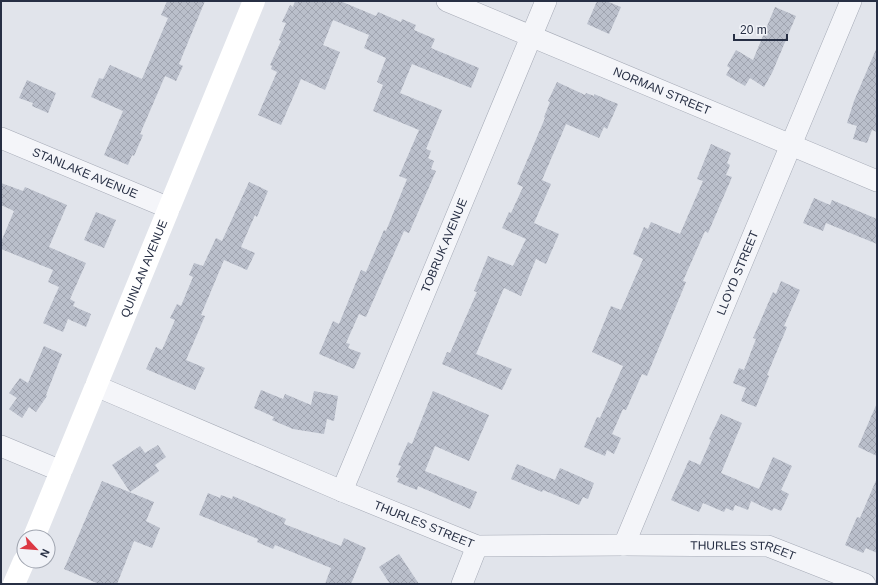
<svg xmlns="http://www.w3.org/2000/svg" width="878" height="585" font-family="Helvetica,sans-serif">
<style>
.building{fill:url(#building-cross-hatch)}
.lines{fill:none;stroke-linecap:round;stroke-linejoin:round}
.street-casing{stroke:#a5aab6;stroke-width:22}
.street{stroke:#f4f5f9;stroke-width:21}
.secondary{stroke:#fff;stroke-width:22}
.labels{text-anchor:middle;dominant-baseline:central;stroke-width:4;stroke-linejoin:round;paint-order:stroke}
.street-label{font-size:12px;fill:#272f44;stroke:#f1f3f8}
</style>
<defs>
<pattern id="building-cross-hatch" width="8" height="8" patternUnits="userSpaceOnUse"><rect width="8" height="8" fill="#babfcb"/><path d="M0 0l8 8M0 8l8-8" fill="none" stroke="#a0a4b0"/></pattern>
</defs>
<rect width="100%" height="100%" fill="#e1e4eb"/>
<g class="building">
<polygon points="167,1 205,1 179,64 183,66 176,81 165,76 140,134 143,135 134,156 132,155 128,165 104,155 123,111 91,97 99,78 103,79 110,65 142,79 168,18 161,15"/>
<polygon points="295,1 340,1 376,16 378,12 401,22 402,19 416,25 414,30 435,39 431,48 479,68 471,88 412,64 400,93 442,110 426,149 431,151 428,158 434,161 431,169 436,171 409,233 404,231 366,317 359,314 346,343 350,344 348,348 361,353 354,369 319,354 333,321 339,324 361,270 366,272 384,230 386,231 407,179 399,176 419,130 373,111 383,85 377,82 386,58 364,48 369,35 333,20 323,45 340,52 325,90 301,79 281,125 258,115 277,72 271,69 272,66 270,65 281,41 279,40 286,23 282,22 290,5 293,7"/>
<polygon points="597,1 606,1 621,7 609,34 587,24"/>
<polygon points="775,7 796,16 772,73 764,87 750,78 745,86 726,75 730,68 727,66 736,50 753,60"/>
<polygon points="877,47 877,132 872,130 867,143 853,139 857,126 847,123 854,101"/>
<polygon points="27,80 56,93 48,113 32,106 33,103 19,98"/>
<polygon points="557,82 585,95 586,93 594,96 594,94 618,104 607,129 604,127 599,138 566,124 542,180 551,184 534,223 559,234 546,264 536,259 521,296 504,288 476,354 512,369 502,390 442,364 447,352 450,353 477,292 474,291 488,256 513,266 526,239 502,228 509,212 511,213 523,187 517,184 545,118 544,117 550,102 548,101"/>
<polygon points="711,144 731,153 727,163 730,165 726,175 732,177 708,233 705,231 683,281 686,282 647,376 642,374 626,410 623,409 612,434 621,438 614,454 607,450 605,456 584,447 597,417 600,418 623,366 592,352 611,306 621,310 643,259 633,254 644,227 648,229 651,222 680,234 703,181 697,179"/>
<polygon points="249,182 268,191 257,217 255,215 241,247 255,253 247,270 224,260 201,315 205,316 186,360 205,368 195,390 146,369 156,347 162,350 175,320 170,318 177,304 181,306 193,277 189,275 194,263 203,266 216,238 222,241"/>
<polygon points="1,183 23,191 25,187 67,205 49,247 86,263 70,299 75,302 73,306 91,314 86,327 68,319 63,332 43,323 59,287 48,282 53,270 1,249 1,242 14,211 1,205"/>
<polygon points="814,198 830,205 832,200 877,219 877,244 826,223 823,231 803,223"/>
<polygon points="96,212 116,220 104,248 84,240"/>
<polygon points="781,281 800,290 784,326 787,327 767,375 769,376 756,407 741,401 746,388 733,383 739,368 744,370 756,339 753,338 773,292 776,294"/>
<polygon points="44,346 62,354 46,395 47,396 36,412 29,407 22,418 9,409 17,398 9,393 20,378 28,383"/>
<polygon points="261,390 283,399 285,394 311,405 314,391 338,396 334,421 327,419 324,434 293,429 272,420 274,417 254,408"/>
<polygon points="433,391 489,415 469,461 435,446 425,471 477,492 470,509 418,486 417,490 397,482 399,478 396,477 401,466 398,465 408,442 412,444"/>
<polygon points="877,403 877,456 858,447"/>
<polygon points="721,414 742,423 721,473 759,489 773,457 792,466 781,490 789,494 781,511 774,508 772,511 751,501 748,510 735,505 733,511 726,508 724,512 703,503 699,512 671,500 689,460 700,465 711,440 709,439"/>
<polygon points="158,445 166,457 155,465 159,471 130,492 112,465 140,446 145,453"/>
<polygon points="517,464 555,480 560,468 594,483 588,499 583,497 579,505 543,490 542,492 511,479"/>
<polygon points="877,478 877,553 866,548 863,553 845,545 857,517 860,518"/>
<polygon points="102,481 154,502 146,521 160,528 152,548 134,541 117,584 99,584 64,569"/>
<polygon points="208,493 220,498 221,495 232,499 233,496 286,519 284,524 341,546 344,538 366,548 351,584 325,584 331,568 275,545 273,549 257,542 258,539 199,515"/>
<polygon points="399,554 419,584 390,584 379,567"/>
</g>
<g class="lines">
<g class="street-casing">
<g id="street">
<path id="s1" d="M447,1l430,180"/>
<path id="s2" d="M1,138l168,70"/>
<path id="s3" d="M96,386l246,105 135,55 147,-1 144,1 97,38"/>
<polyline points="1,446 61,471"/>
<path id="s4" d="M342,491l204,-490"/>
<path id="s5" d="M624,545l227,-544"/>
<polyline points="462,584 477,546"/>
</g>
</g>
<use href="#street" class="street"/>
<g class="secondary">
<path id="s6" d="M34,537l220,-536"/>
<polyline points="14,584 24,561"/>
</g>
</g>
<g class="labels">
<g class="street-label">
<text stroke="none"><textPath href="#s1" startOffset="233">NORMAN STREET</textPath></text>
<text stroke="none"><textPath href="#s2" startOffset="91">STANLAKE AVENUE</textPath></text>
<text stroke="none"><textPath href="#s4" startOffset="266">TOBRUK AVENUE</textPath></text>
<text stroke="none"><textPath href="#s6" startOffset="290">QUINLAN AVENUE</textPath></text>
<text stroke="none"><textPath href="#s5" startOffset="295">LLOYD STREET</textPath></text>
<text stroke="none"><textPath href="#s3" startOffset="356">THURLES STREET</textPath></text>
<text stroke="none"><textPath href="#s3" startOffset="680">THURLES STREET</textPath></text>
</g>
</g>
<rect width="878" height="585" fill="none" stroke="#272f44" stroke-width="4"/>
<g transform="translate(36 549) rotate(116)"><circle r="19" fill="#f1f3f8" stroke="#a0a5b0"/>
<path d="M0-3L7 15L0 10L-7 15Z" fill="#dc3944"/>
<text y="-6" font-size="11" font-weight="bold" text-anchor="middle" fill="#272f44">N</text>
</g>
<path d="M734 34v6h53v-6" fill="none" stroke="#272f44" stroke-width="2"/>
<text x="740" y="34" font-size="12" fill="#272f44" stroke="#f1f3f8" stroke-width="3" paint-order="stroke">20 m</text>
</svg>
